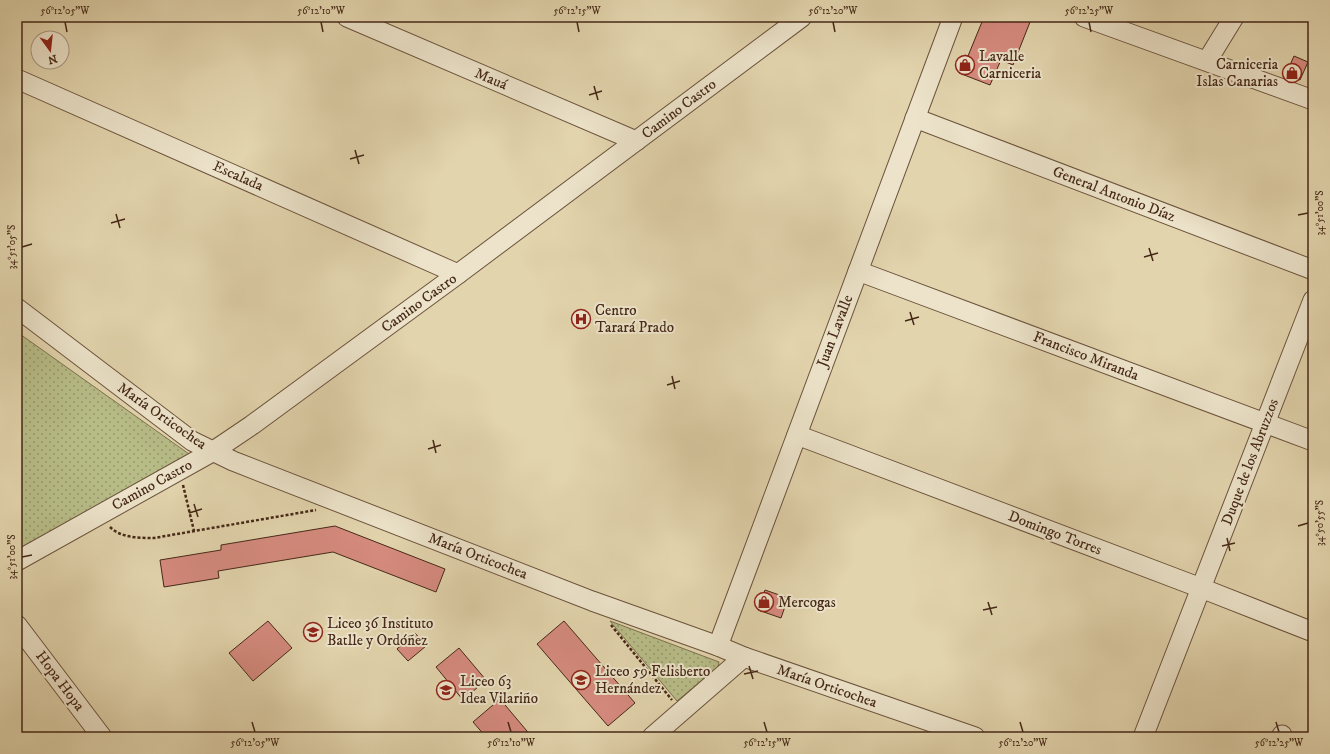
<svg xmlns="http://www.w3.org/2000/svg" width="1330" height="754" font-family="'IM FELL DW Pica',serif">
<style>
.grass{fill:url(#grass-dots);stroke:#7e724f}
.building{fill:#d68b7f;stroke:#452817}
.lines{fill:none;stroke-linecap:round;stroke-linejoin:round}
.minor-casing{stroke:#6c533c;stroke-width:21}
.path{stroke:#452817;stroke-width:2.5;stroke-dasharray:3 2;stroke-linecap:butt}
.minor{stroke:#ece3ca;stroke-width:19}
.ticks{fill:none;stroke:#452817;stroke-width:1.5}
.labels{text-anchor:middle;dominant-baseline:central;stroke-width:4;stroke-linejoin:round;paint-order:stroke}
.poi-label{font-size:15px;fill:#452817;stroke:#ece3ca;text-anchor:start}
.street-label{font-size:15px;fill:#452817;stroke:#ece3ca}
.neatline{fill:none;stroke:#452817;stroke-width:1.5}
.ticks-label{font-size:10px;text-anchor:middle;fill:#452817}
</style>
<defs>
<pattern id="grass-dots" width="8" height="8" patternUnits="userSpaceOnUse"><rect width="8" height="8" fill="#b7bc87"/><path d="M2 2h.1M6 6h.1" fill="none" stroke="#97996d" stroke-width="1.8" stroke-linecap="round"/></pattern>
</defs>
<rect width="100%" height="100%" fill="#e2d4ad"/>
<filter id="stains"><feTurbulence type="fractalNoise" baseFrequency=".005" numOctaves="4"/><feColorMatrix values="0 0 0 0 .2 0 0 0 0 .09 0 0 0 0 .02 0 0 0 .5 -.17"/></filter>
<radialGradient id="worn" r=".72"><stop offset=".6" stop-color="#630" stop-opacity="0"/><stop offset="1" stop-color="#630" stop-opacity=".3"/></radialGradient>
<g class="grass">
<polygon points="17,332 189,454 187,462 17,554"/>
<polygon points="610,621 719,662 718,667 677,701"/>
</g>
<g class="building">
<polygon points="984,17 1032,17 1013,65 1001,60 990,85 959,73 965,55 968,56"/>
<polygon points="1294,56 1308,62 1300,80 1286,74"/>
<polygon points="335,526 445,569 436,592 333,552 218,571 219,578 164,587 160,560 221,550 221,545"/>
<polygon points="765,590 788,598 781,618 758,610"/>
<polygon points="268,621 292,648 253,681 229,653"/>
<polygon points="564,621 635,703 608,726 537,644"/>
<polygon points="415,633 426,646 408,661 397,649"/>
<polygon points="459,648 486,680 463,700 436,667"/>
<polygon points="500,699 532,737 486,737 473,722"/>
</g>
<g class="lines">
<g class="minor-casing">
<g id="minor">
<polyline points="347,17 636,141"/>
<polyline points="1084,17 1313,100"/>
<polyline points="1207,61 1234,17"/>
<polyline points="17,79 458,274"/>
<polyline points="915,118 1313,270"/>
<polyline points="858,271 1313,441"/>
<polyline points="17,308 192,441 233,461 592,601 718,646 744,657 975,737"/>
<polyline points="797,435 1201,588 1313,632"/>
<polyline points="17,561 212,452 252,425 458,274 802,17"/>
<polyline points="17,625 102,737"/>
<polyline points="718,646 953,17"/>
<polyline points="652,737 744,657"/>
<polyline points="1143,737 1313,300"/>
<polyline points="1281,737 1282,735"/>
</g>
</g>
<g class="path">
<polyline points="183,485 194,531"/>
<path d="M110,527c11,11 29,11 44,11l162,-28"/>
<polyline points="611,625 672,700"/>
</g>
<use href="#minor" class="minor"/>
</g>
<path class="ticks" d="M65,22l2,10M321,22l2,10M577,22l2,10M833,22l2,10M1089,22l2,10M594,86l4,14M589,95l13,-4M355,150l4,14M350,159l14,-4M116,214l4,14M1298,215l10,-2M111,223l14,-4M22,247l10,-3M1149,248l4,13M1144,257l14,-4M910,312l4,13M905,321l14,-4M672,376l3,13M667,385l13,-4M433,440l3,13M428,449l13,-4M194,504l4,13M189,513l13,-4M1298,526l10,-3M1227,538l3,13M1222,546l13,-3M22,557l10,-2M988,602l4,13M983,610l14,-3M749,666l4,13M744,674l14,-3M252,722l3,10M508,722l3,10M764,722l3,10M1020,722l3,10M1276,722l3,10"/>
<defs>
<g id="shop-ring" transform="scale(1)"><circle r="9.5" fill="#ece3ca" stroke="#8f2418" stroke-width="1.5"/><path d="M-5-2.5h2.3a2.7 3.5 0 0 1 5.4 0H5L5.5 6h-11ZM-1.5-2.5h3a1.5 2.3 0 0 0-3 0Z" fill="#8f2418"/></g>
<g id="hospital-ring" transform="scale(1)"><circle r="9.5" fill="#ece3ca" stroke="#8f2418" stroke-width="1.5"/><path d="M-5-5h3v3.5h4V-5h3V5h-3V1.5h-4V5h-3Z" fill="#8f2418"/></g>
<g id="school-ring" transform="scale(1)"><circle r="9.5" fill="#ece3ca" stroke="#8f2418" stroke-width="1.5"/><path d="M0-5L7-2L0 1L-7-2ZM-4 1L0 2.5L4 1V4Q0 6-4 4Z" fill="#8f2418"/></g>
</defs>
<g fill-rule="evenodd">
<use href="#shop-ring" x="965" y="65"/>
<use href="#shop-ring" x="1292" y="73"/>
<use href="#hospital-ring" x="581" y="319"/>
<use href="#shop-ring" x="764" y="602"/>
<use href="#school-ring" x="313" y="632"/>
<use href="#school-ring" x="581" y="680"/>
<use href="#school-ring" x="446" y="690"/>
</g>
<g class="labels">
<g class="poi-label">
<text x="979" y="56">Lavalle<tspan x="979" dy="17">Carniceria</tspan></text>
<text x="1278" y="64" text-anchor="end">Carniceria<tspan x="1278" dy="17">Islas Canarias</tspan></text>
<text x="595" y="310">Centro<tspan x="595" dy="17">Tarará Prado</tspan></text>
<text x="778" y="602">Mercogas</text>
<text x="327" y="623">Liceo 36 Instituto<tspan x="327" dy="17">Batlle y Ordóñez</tspan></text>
<text x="595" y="671">Liceo 59 Felisberto<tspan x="595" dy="17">Hernández</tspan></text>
<text x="460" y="681">Liceo 63<tspan x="460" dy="17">Idea Vilariño</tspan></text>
</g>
<g class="street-label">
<text transform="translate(491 79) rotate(23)">Mauá</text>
<text transform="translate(679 109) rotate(-37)">Camino Castro</text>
<text transform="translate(238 176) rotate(24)">Escalada</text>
<text transform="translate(1114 194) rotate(21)">General Antonio Díaz</text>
<text transform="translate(419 303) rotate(-36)">Camino Castro</text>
<text transform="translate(835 331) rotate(-69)">Juan Lavalle</text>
<text transform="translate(1086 356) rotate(21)">Francisco Miranda</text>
<text transform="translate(162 416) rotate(35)">María Orticochea</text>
<text transform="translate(1250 462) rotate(-69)">Duque de los Abruzzos</text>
<text transform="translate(152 485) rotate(-29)">Camino Castro</text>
<text transform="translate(1055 533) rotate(21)">Domingo Torres</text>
<text transform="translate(478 556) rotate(21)">María Orticochea</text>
<text transform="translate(60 681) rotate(53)">Hopa Hopa</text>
<text transform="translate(827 686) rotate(19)">María Orticochea</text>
</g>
</g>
<rect width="1330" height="754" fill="none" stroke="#e2d4ad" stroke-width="44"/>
<g transform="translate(50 50) rotate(165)"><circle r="19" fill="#ece3ca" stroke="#a99882"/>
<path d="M0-3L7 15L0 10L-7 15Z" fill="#8f2418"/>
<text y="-6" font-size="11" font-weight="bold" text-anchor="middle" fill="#452817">N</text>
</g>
<rect x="22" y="22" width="1286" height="710" class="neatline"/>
<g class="ticks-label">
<text x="65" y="14">56°12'05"W</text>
<text x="321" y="14">56°12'10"W</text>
<text x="577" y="14">56°12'15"W</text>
<text x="833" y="14">56°12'20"W</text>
<text x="1089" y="14">56°12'25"W</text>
<text transform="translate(1319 213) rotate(-90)" y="4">34°51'00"S</text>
<text transform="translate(11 247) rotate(-90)" y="4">34°51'05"S</text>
<text transform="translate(1319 523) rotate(-90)" y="4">34°50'55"S</text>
<text transform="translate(11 557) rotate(-90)" y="4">34°51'00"S</text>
<text x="255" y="746">56°12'05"W</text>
<text x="511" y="746">56°12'10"W</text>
<text x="767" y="746">56°12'15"W</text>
<text x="1023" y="746">56°12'20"W</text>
<text x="1279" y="746">56°12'25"W</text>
</g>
<rect width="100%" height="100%" filter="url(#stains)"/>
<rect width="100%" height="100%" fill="url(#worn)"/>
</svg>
